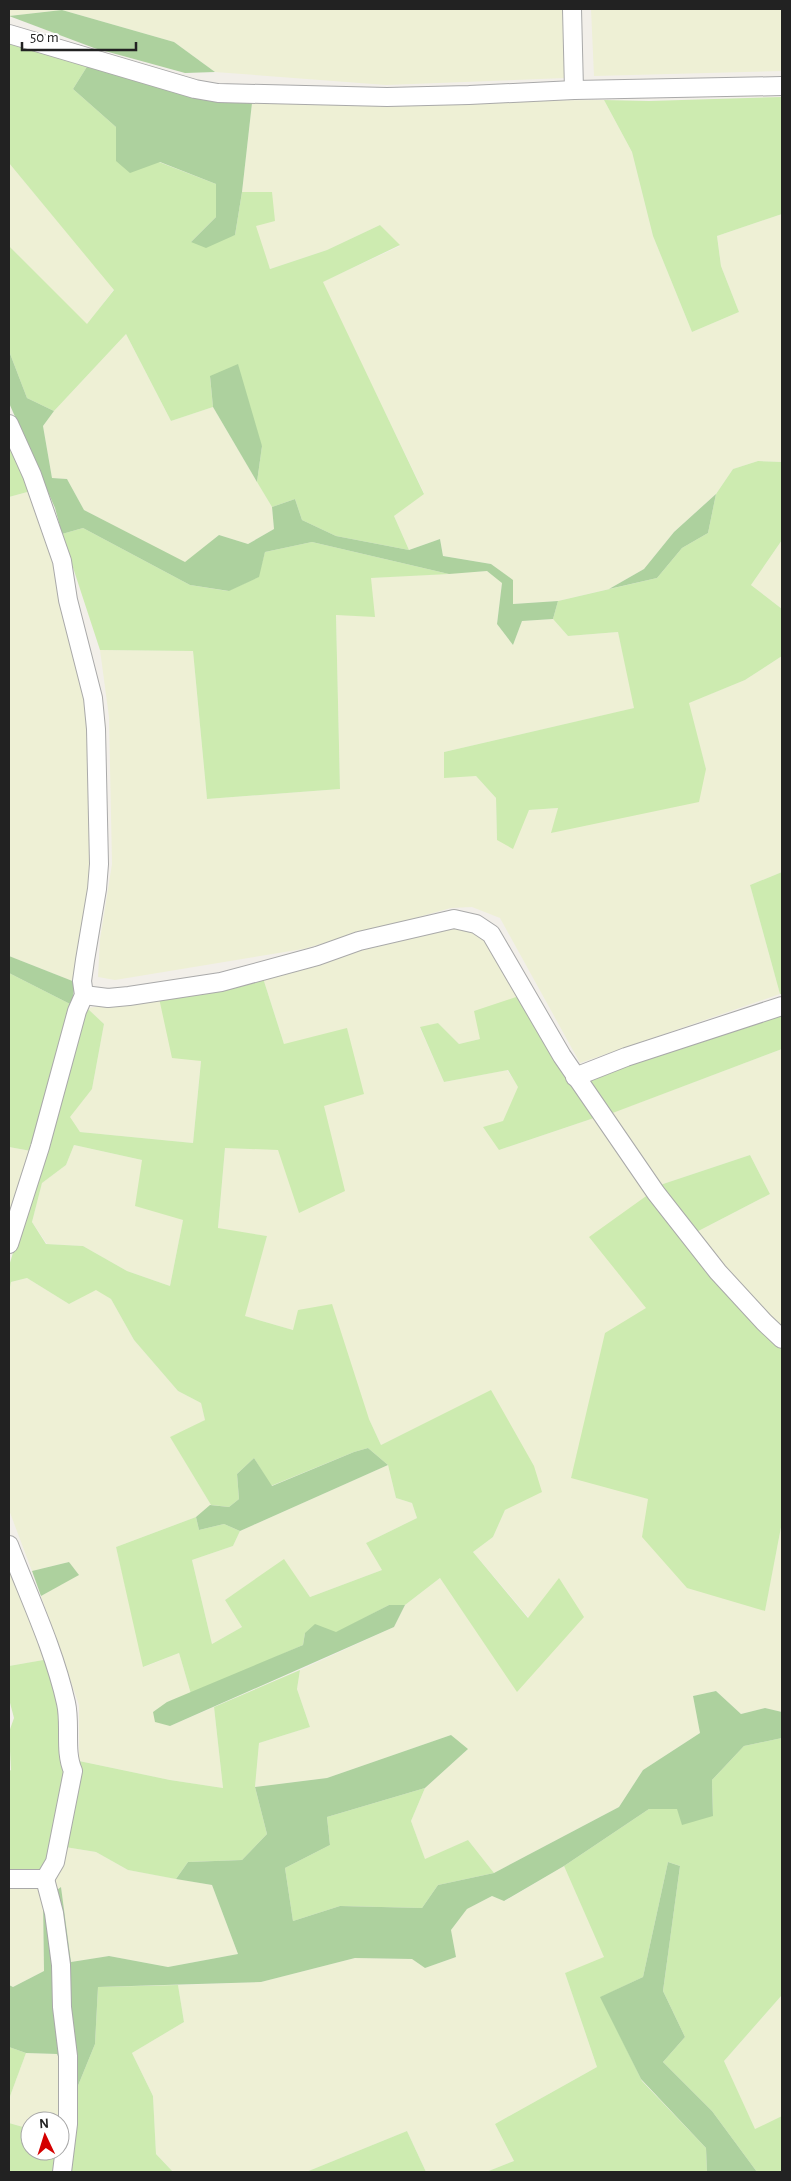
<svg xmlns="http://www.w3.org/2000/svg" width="791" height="2181" font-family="'Alegreya Sans',sans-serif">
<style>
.farmland{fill:#eef0d5}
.grass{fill:#cdebb0;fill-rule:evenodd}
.forest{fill:#add19e}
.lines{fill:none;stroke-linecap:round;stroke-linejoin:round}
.minor-casing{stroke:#a9a9a9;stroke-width:20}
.minor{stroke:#fff;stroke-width:18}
</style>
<rect width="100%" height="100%" fill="#f2efe9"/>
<g class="farmland">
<polygon points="9,9 563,9 566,78 386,85 215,72 174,42 62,10 9,16"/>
<polygon points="591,9 782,9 782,71 594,76"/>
<polygon points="604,100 632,152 653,236 692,332 739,312 721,266 717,236 782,214 782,462 758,461 733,469 716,494 674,532 644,569 609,589 558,601 512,604 512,580 491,564 443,556 440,539 409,550 394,516 424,493 322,282 400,246 380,225 327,250 270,269 242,192 252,103"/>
<polygon points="9,163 114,289 87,325 9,246"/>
<polygon points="126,334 171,421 213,407 272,507 274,529 248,544 219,535 185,563 84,510 67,479 52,478 43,426 54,411"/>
<polygon points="31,491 53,553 91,718 93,886 75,982 9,956 9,497"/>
<polygon points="782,540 782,609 751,585"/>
<polygon points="487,571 502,582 497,624 513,645 522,621 553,619 568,636 618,632 635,708 444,752 476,776 496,798 497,840 529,810 558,808 552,833 706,769 688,703 745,680 782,656 782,872 750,885 780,994 580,1063 500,918 472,907 451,908 303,949 115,980 98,977 100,939 112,864 109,717 100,650 193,651 207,799 340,789 336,615 370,578"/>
<polygon points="447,925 468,930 485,940 519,996 480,1039 459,1044 438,1023 420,1028 444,1082 507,1070 519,1087 503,1121 499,1150 594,1118 620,1158 632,1144 609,1114 782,1049 782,1349 736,1303 681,1240 770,1194 750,1155 663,1184 646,1308 571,1477 649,1499 765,1610 782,1522 782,1712 765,1708 741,1714 716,1691 693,1696 700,1733 643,1770 619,1807 494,1873 468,1840 425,1860 411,1821 425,1788 467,1750 451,1735 327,1778 255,1787 259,1743 310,1727 297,1689 300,1670 394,1627 405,1605 440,1578 517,1691 529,1618 473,1552 493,1537 505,1510 491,1391 381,1445 369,1419 293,1330 244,1316 267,1236 218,1229 225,1148 278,1149 284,1044 263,978"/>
<polygon points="159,998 201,1060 193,1143 80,1132 69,1117 92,1089 104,1024 87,1008"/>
<polygon points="74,1145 142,1160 183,1220 170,1286 127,1271 83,1246 47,1244 32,1222 42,1183 66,1165"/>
<polygon points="9,1147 31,1151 9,1222"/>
<polygon points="27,1278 69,1304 96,1289 111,1299 134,1340 178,1391 201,1403 205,1420 171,1438 211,1505 196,1517 116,1547 144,1667 179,1653 191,1694 167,1702 170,1726 214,1707 223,1788 170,1780 79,1761 79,1705 41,1596 78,1575 69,1562 32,1571 9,1510 9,1292 11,1282"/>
<polygon points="388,1465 396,1498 412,1503 417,1518 366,1543 382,1570 310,1597 284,1560 225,1600 242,1627 212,1644 192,1560 233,1546 240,1531"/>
<polygon points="9,1561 49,1659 9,1666"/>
<polygon points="65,1847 96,1852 128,1870 212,1885 238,1954 168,1967 109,1956 71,1962 61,1887 43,1900 44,1971 13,1987 9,1985 9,1887 40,1887 55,1881 62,1867"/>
<polygon points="564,1866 605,1958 565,1973 597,2067 495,2124 514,2161 486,2172 426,2172 407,2131 306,2172 173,2172 156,2154 153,2096 132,2053 184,2022 178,1985 261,1982 355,1958 412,1959 425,1968 456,1957 451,1930 467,1909 492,1896 505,1901"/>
<polygon points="782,1995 782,2116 755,2130 724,2061"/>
<polygon points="26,2053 57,2054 75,2093 60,2121 30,2121 30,2129 9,2123 9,2099"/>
</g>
<g class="grass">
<polygon points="9,41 88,65 73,89 116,127 116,161 159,162 216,184 216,217 191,242 235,235 242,192 272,192 275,221 256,226 270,269 327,250 380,225 400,245 323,282 424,494 394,516 409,550 336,536 302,520 295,499 272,507 257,482 262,446 210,377 213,407 171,421 126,334 54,411 27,398 9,351 9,246 87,324 114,290 9,163"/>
<polygon points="782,97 782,214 717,236 721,266 739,312 692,332 653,236 632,152 604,100 649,101"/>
<polygon points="9,437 31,491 9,497"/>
<polygon points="758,461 782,462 782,540 751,585 782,609 782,656 745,680 689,703 706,769 699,802 551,833 558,808 529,810 513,849 497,840 496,798 476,776 444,778 444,752 634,708 618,632 568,636 553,619 558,601 657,578 682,548 708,533 716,494 733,469"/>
<polygon points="83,528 190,585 228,591 258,577 265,552 312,542 449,574 371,578 375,617 336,615 340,789 207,799 193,651 100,650 62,534"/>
<polygon points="782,872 782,994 780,994 750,885"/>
<polygon points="9,973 72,1005 31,1151 9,1147"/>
<path d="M263,978l21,66 63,-16 17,66 -40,12 21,85 -46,22 -21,-63 -53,-2 -7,80 49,8 -22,80 48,14 5,-20 34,-6 37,115 12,26 110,-55 43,76 8,26 -37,18 -12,27 -20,15 55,66 31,-40 25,39 -67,75 -77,-114 -35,27h-16l-53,28h-31l-2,12 -112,49 -12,-41 -36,14 -27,-120 80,-30 3,13 25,-6 16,7 -7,15 -41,14 20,84 30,-17 -17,-27 59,-41 26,38 72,-27 -16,-27 51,-25 -5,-15 -16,-5 -8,-33 -20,-17 -14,4 -83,34 -17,-28 -17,16 2,25 -10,8 -18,-2 -41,-68 35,-17 -4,-17 -23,-12 -44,-51 -23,-41 -15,-9 -27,14 -42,-26 -16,4 -2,10v-26l78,-258 17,16 -12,65 -22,28 10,15 113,11 8,-82 -29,-3 -13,-60zM74,1145l68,15 -7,46 48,14 -13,66 -43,-15 -44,-25 -37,-2 -14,-22 10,-39 24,-18z"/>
<polygon points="519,996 568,1068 594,1118 499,1150 483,1127 503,1121 518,1087 508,1070 444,1082 420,1027 438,1023 459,1044 480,1039 474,1011"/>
<polygon points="782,1012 782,1049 610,1114 589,1078"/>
<polygon points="750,1155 770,1194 681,1240 736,1303 782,1349 782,1522 765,1611 687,1588 642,1537 648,1499 571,1478 605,1333 646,1308 589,1237 663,1184"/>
<polygon points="49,1659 62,1711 65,1776 48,1866 38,1872 9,1872 9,1771 11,1770 9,1732 14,1718 9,1699 9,1666"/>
<polygon points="300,1670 297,1689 310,1727 259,1743 255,1787 267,1834 242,1860 188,1862 176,1879 128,1870 96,1852 65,1847 79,1761 170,1780 223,1788 214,1707"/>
<polygon points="782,1738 782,1995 724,2061 755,2129 782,2116 782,2172 757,2172 712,2111 663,2062 685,2037 663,1991 680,1866 668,1862 643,1977 601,1997 642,2081 706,2148 707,2172 486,2172 514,2161 495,2124 597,2067 565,1973 604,1957 564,1866 649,1809 677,1809 713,1816 712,1780 744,1746"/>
<polygon points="425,1788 411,1821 425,1859 468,1840 494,1873 438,1885 422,1908 340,1906 293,1921 285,1868 330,1845 327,1817"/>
<polygon points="178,1985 184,2022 132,2053 153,2096 156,2154 173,2172 9,2172 9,2123 30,2129 30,2151 60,2151 75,2093 95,2044 98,1987"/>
<polygon points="9,2047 26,2053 9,2099"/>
<polygon points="407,2131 426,2172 306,2172"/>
</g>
<g class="forest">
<polygon points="62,10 174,42 215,72 185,73 94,48 9,16"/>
<polygon points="88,65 200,99 252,103 242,192 235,235 206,248 191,242 216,217 216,184 160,162 130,173 116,161 116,127 73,89"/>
<polygon points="9,351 27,398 54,411 43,426 52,478 67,479 84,510 185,562 219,535 248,544 274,529 272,507 295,499 302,520 336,536 409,550 440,539 443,556 491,564 513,580 513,604 558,601 553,619 522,621 513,645 497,624 502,583 487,571 449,574 312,542 265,552 259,577 229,591 190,585 83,528 62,534 55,508 9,403"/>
<polygon points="238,364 262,446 257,482 213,407 210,376"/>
<polygon points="716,494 708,533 682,548 657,578 609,589 644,569 674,532"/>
<polygon points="9,956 75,982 72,1005 9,973"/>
<polygon points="368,1448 388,1465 240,1531 224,1524 199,1530 196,1517 210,1505 229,1507 239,1499 237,1474 254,1458 272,1486 354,1452"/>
<polygon points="69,1562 79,1575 41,1596 32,1571"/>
<polygon points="389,1605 405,1605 394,1627 170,1726 155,1722 153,1712 167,1702 303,1645 305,1633 315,1624 336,1632"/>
<polygon points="716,1691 741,1714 765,1708 782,1712 782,1738 744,1746 712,1780 713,1816 682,1825 677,1809 649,1809 564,1866 504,1901 492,1896 467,1909 451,1930 456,1957 425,1968 412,1959 355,1958 261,1982 98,1987 95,2044 75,2093 57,2054 26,2053 9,2047 9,1985 13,1987 44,1971 43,1900 61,1887 71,1962 109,1956 168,1967 238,1954 212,1885 176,1879 188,1862 242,1860 267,1834 255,1787 327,1778 451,1735 468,1749 425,1788 327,1817 330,1845 285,1868 293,1921 340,1906 422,1908 438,1885 494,1873 619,1807 643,1770 700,1733 693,1696"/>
<polygon points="668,1862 680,1866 663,1991 685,2037 663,2062 712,2111 757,2172 707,2172 706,2148 641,2079 600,1997 643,1977"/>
</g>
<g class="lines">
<g class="minor-casing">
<g id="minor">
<polyline points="572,9 574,90"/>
<polyline points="9,34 195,89 218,93 387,97 469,95 574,90 782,86"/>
<polyline points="9,424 32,475 62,561 68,600 93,698 96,729 99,864 97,889 85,960 82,981 84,995 77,1011 40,1147 9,1244"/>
<polyline points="84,995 108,998 129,996 221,982 317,956 359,941 454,919 476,924 491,934 562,1056 656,1193 718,1272 764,1322 782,1339"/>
<polyline points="575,1077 626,1057 782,1006"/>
<path d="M9,1545c20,52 45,104 57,158 5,22 -2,48 7,68l-18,91 -10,17h-36"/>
<polyline points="45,1879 54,1913 61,1965 62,2007 68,2056 68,2124 62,2172"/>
</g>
</g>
<use href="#minor" class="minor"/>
</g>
<rect width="791" height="2181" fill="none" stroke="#222222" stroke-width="20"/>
<g transform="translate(45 2136) rotate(356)"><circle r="24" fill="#ffffff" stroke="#a7a7a7"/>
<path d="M0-4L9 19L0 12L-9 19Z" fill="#d40000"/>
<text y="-8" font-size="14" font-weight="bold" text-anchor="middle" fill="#222222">N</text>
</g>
<path d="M22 42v8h114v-8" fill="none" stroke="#222222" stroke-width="2.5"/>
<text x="30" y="42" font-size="15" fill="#222222" stroke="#ffffff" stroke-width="4" paint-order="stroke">50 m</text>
</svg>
